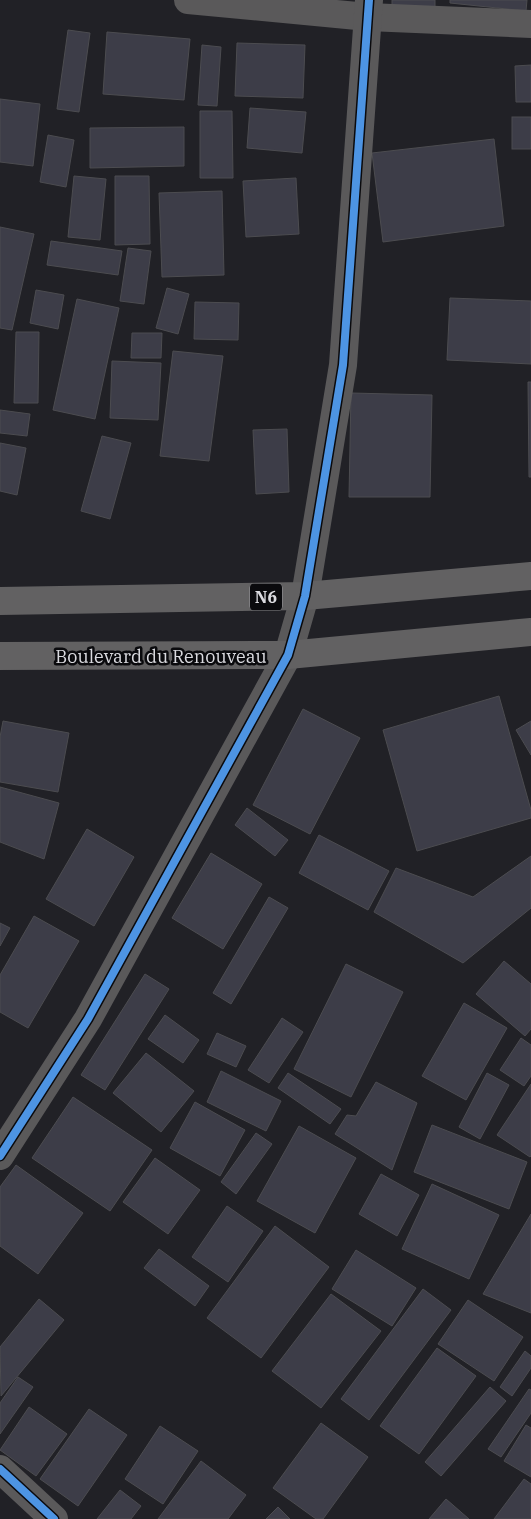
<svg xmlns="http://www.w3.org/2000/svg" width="531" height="1519" font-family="'IBM Plex Serif',serif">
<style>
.building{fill:#3d3d48;stroke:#4c4c50}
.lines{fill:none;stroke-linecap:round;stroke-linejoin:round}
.street{stroke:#5a595a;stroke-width:28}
.highway{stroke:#626162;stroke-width:28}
.cycleway-casing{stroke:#0a0a0d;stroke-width:11}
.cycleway{stroke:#4d94e3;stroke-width:8}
.labels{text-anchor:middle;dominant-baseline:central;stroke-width:5;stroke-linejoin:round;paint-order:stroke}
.shield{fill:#0a0a0d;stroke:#9c9ca0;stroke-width:1}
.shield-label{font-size:16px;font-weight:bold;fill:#dadadf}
.street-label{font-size:18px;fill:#dadadf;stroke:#0a0a0d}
</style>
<rect width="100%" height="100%" fill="#212126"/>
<g class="building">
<polygon points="392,0 435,0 435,15 392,16"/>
<polygon points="450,0 527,0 526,11 450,3"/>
<polygon points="68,30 90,33 79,112 57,109"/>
<polygon points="107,32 190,39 184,100 103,94"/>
<polygon points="237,43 305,45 303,98 235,96"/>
<polygon points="202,45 221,47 217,106 198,105"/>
<polygon points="531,65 531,102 516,102 515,66"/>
<polygon points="0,99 40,104 33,166 0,162"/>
<polygon points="250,108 306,112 302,153 247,148"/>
<polygon points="200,111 232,111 233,178 200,178"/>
<rect x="512" y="117" width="19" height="32"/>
<polygon points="184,127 184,166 90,168 90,128"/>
<polygon points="48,135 74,140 66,187 40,182"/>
<polygon points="494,139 504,226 383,242 372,153"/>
<polygon points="74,176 106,179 100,240 68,237"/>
<polygon points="115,176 149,176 150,244 115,245"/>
<polygon points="296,178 299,234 246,237 243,181"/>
<polygon points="222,191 224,275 162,277 159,193"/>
<polygon points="0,227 34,234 12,330 0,328"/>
<polygon points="51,241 122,251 118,275 47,265"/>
<polygon points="128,248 151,251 144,304 120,301"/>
<polygon points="167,288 189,294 178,334 156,328"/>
<polygon points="36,290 64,295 58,329 30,323"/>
<polygon points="450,298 531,301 531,364 447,360"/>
<polygon points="77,299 119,308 95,419 53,410"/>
<polygon points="195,302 239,303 238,340 194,339"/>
<polygon points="16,332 39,332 38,403 14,403"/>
<polygon points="132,333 162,333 161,358 131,358"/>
<polygon points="173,351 223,356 209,461 160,456"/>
<polygon points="112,361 161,363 158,420 110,418"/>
<polygon points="528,382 531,382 531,477 529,477"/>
<polygon points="351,393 432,395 430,497 349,497"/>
<polygon points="0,410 30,414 27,436 0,433"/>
<polygon points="287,429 289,492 256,494 253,430"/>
<polygon points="102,436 131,443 110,519 81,511"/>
<polygon points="0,443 26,448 17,495 0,491"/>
<polygon points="499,696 531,810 531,818 417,851 383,730"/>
<polygon points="303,709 360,738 310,834 253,805"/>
<polygon points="3,721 69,733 58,792 0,782 0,737"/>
<polygon points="531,721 531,755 516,730"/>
<polygon points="0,787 59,803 44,859 0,842"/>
<polygon points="247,808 288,840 275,856 235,825"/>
<polygon points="87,829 134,857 94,926 46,899"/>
<polygon points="319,835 389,871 368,910 299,873"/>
<polygon points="211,853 262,884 223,949 172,918"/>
<polygon points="531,856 531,908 463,963 374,912 396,868 473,897"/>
<polygon points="269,897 288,908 231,1004 213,993"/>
<polygon points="34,916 79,941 28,1028 0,1012 0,975"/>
<polygon points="0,923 10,928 0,946"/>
<polygon points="504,961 531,984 531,1029 525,1036 476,994"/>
<polygon points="346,964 403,992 351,1097 294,1069"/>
<polygon points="145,974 169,989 105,1090 81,1075"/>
<polygon points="464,1003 507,1028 466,1100 422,1076"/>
<polygon points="165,1015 199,1040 183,1063 148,1039"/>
<polygon points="282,1018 303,1032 269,1083 248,1070"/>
<polygon points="217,1033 246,1046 236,1067 207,1054"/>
<polygon points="521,1038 531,1045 531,1076 524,1086 500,1070"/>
<polygon points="146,1053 194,1091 161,1132 113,1093"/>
<polygon points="221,1071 281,1101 266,1131 207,1102"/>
<polygon points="288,1073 341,1109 330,1124 278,1088"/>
<polygon points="487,1073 509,1085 480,1139 459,1127"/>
<polygon points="376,1082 417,1103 392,1170 335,1134 347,1115 356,1116"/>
<polygon points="531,1084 531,1156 530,1157 497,1135"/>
<polygon points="73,1097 152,1150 110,1211 32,1158"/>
<polygon points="195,1102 245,1130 220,1176 170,1148"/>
<polygon points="432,1125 527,1162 509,1209 414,1172"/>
<polygon points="299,1126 356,1158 315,1233 257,1201"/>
<polygon points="256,1133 272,1144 236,1194 221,1182"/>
<polygon points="155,1158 200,1190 168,1234 123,1202"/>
<polygon points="16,1165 83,1213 38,1274 0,1246 0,1187"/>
<polygon points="381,1174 419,1195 397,1236 359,1214"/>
<polygon points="432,1184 499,1215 469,1279 402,1249"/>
<polygon points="227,1206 263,1231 228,1282 192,1257"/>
<polygon points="531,1214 531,1313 483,1294"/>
<polygon points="275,1226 329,1267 261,1358 207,1318"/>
<polygon points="159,1249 209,1286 195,1306 144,1268"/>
<polygon points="356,1250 416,1288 392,1326 332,1289"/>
<polygon points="423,1289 451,1310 369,1420 341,1399"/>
<polygon points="331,1294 381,1331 321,1408 272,1371"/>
<polygon points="39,1299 64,1320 1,1396 0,1347"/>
<polygon points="468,1300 523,1337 494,1381 438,1344"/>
<polygon points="437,1348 476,1376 419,1454 380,1426"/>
<polygon points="525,1351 531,1356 531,1368 512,1396 500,1387"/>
<polygon points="18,1377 33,1387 0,1434 0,1403"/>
<polygon points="490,1387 506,1401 441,1476 425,1462"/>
<polygon points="529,1389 531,1390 531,1413 501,1457 488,1449"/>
<polygon points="29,1407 67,1434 36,1476 0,1450"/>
<polygon points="89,1409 127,1435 78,1506 40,1479"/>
<polygon points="321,1423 368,1457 323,1519 316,1519 273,1488"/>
<polygon points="526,1425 531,1428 531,1477 504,1461"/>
<polygon points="160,1426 198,1451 163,1504 125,1479"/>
<polygon points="201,1461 246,1495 228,1519 158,1519"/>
<polygon points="524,1479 531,1484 531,1519 494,1519"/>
<polygon points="120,1490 141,1506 131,1519 97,1519"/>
<polygon points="446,1499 469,1519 429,1519"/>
<polygon points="278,1507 290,1519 266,1519"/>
</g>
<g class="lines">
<g class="street">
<polyline points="188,0 368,17 531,24"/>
<polyline points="0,1156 88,1019 288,655 305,596 343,365 369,0"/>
<polyline points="0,1469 54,1519"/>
</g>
<g class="highway">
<polyline points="0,601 305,596 531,576"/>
<polyline points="0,656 288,655 531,632"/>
</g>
<g class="cycleway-casing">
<g id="cycleway">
<polyline points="0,1156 88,1019 288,655 305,596 343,365 369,0"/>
<polyline points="0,1469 54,1519"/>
</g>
</g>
<use href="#cycleway" class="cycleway"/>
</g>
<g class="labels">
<rect class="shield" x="250" y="583.5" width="32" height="27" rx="4"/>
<g class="shield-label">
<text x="266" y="597">N6</text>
</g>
<g class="street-label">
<text x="161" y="656">Boulevard du Renouveau</text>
</g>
</g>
</svg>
